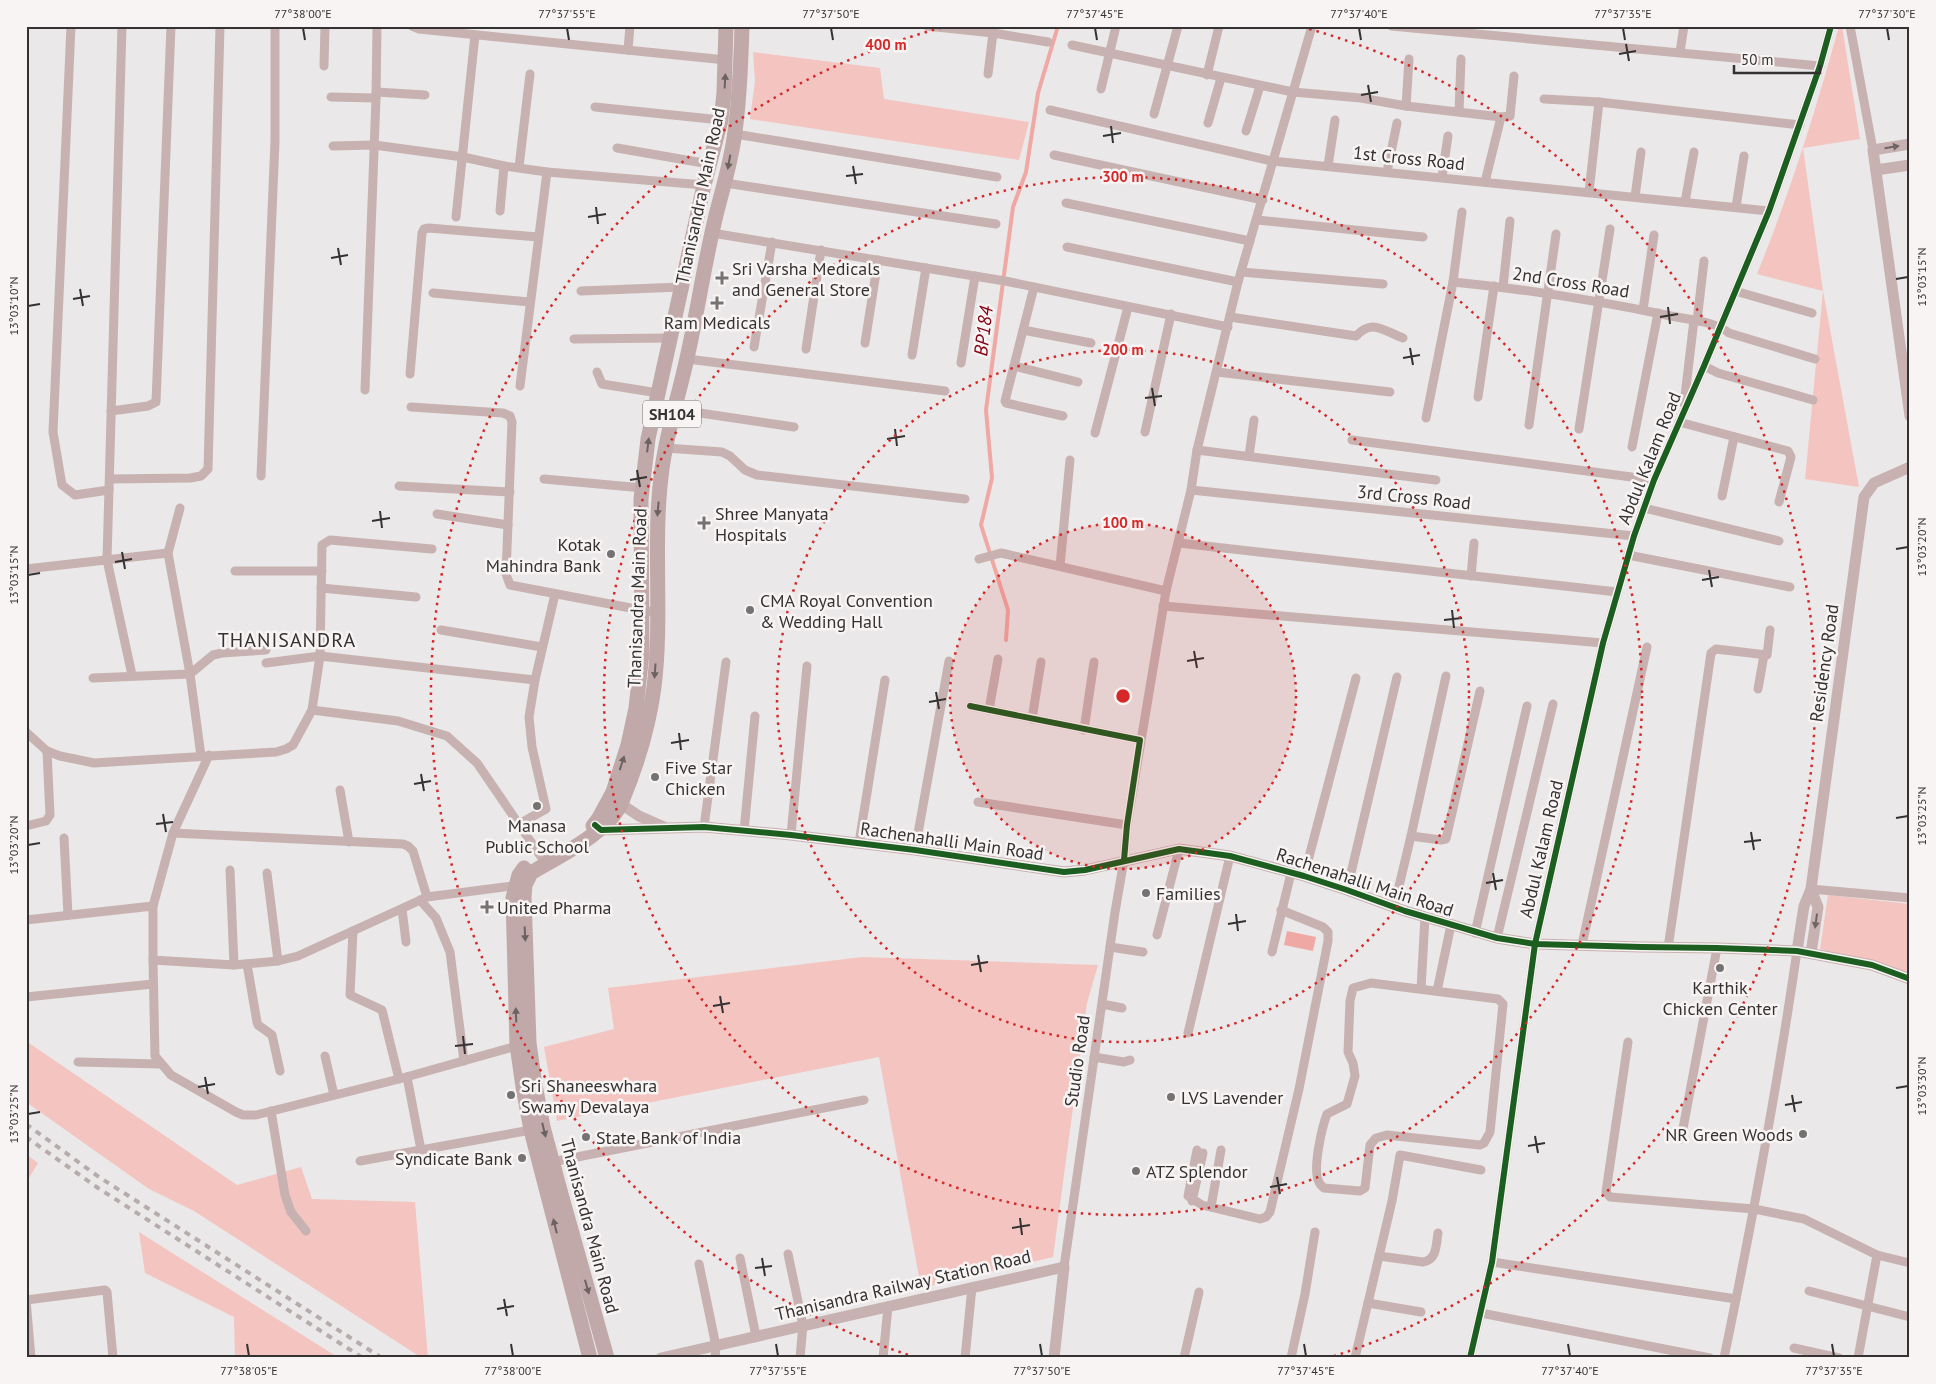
<svg xmlns="http://www.w3.org/2000/svg" width="1936" height="1384" font-family="'PT Sans',sans-serif">
<style>
.green{fill:#f4c4c0}
.water{fill:#efa8a3}
.lines{fill:none;stroke-linecap:round;stroke-linejoin:round}
.stream{stroke:#efa8a3;stroke-width:4}
.minor{stroke:#c7b2b1;stroke-width:9}
.tertiary{stroke:#c7b2b1;stroke-width:11}
.primary{stroke:#c0a9a8;stroke-width:15}
.rail{stroke:#b7acac;stroke-width:4;stroke-dasharray:6 6;stroke-linecap:butt}
.cycleway-casing{stroke:#f9f4f4;stroke-width:9}
.cycleway{stroke:#1b5e20;stroke-width:6}
.oneway{fill:#6c6261}
.oneway2{fill:#6f6565}
.ticks{fill:none;stroke:#343232;stroke-width:2}
.ring{fill:none;stroke:#d62828;stroke-width:2.5;stroke-dasharray:2.5 5}
.poi-dot{fill:#747272;stroke:#f9f4f4;stroke-width:2}
.labels{text-anchor:middle;dominant-baseline:central;stroke-width:5;stroke-linejoin:round;paint-order:stroke}
.shield{fill:#f9f4f4;stroke:#6f6c6c;stroke-width:1}
.shield-label{font-size:16px;font-weight:bold;fill:#343232}
.street-label{font-size:18px;fill:#343232;stroke:#f9f4f4}
.poi-label{font-size:18px;fill:#343232;stroke:#f9f4f4;text-anchor:start}
.water-label{font-size:19px;font-style:italic;fill:#820112;stroke:#f9f4f4}
.quarter-label{font-size:20px;letter-spacing:1px;fill:#343232;stroke:#f9f4f4}
.centre{fill:#d62828;stroke:#f9f4f4;stroke-width:2.5}
.ring-label{font-size:15px;text-anchor:middle;font-weight:bold;fill:#d62828;stroke:#f9f4f4;stroke-width:5;stroke-linejoin:round;paint-order:stroke}
.neatline{fill:none;stroke:#343232;stroke-width:2}
.ticks-label{font-size:12px;text-anchor:middle;fill:#343232}
</style>
<rect width="100%" height="100%" fill="#eae8e8"/>
<g class="green">
<path d="M1839,26h3l18,113 -57,9 20,143 36,196 -54,-8 18,-188 -66,-17c33,-81 59,-164 82,-248z"/>
<polygon points="753,52 880,68 884,99 1029,122 1019,160 750,119 755,81"/>
<polygon points="1828,895 1910,904 1910,976 1820,949"/>
<polygon points="862,957 1098,965 1087,1003 1053,1257 921,1288 879,1057 557,1121 544,1047 614,1029 608,988"/>
<polygon points="26,1041 237,1185 301,1167 312,1199 415,1202 428,1358 422,1358 194,1211 149,1189 26,1102"/>
<polygon points="26,1154 38,1163 26,1183"/>
<polygon points="139,1232 339,1358 235,1358 234,1317 145,1273"/>
</g>
<polygon class="water" points="1287,931 1316,937 1313,951 1284,945"/>
<g class="lines">
<polyline class="stream" points="1006,640 1008,610 981,525 992,478 986,410 1013,207 1026,172 1038,93 1058,26"/>
<g class="minor">
<polyline points="71,26 53,432 62,485 75,495 109,490"/>
<polyline points="122,26 107,560 132,675"/>
<polyline points="412,26 419,29 726,60"/>
<polyline points="927,26 993,33 1048,42"/>
<polyline points="1391,26 1820,66"/>
<polyline points="1850,26 1873,150"/>
<polyline points="1072,45 1293,92 1361,98 1406,106 1501,117 1510,116 1514,76"/>
<polyline points="628,50 630,26"/>
<polyline points="1680,52 1684,26"/>
<polyline points="324,66 325,26"/>
<polyline points="988,74 993,33"/>
<polyline points="1207,75 1219,26"/>
<polyline points="1101,89 1116,26"/>
<polyline points="376,92 425,95"/>
<polyline points="331,97 376,98"/>
<polyline points="1544,99 1599,102 1800,125"/>
<polyline points="1406,106 1409,59"/>
<polyline points="595,107 721,120"/>
<polyline points="1050,110 1272,161 1769,211"/>
<polyline points="1459,112 1461,59"/>
<polyline points="1154,114 1178,26"/>
<polyline points="1208,123 1221,78"/>
<polyline points="1246,131 1260,86"/>
<polyline points="735,134 997,177"/>
<polyline points="333,146 374,145 463,157 504,166 547,172 704,185"/>
<polyline points="617,148 709,164"/>
<polyline points="1054,155 1263,200"/>
<polyline points="1328,166 1335,120"/>
<polyline points="519,167 530,74"/>
<polyline points="1387,172 1397,123"/>
<polyline points="1442,177 1448,136"/>
<polyline points="1485,182 1501,117"/>
<polyline points="725,183 996,224"/>
<polyline points="1589,192 1599,102"/>
<polyline points="1635,197 1641,152"/>
<polyline points="1685,202 1694,152"/>
<polyline points="1066,203 1250,241"/>
<polyline points="1736,207 1744,156"/>
<polyline points="500,211 504,166"/>
<polyline points="456,217 475,35"/>
<polyline points="1257,220 1423,237"/>
<polyline points="712,233 1005,281 1228,327"/>
<polyline points="1067,247 1238,282"/>
<polyline points="1241,272 1383,284"/>
<path d="M1453,282c73,7 146,19 218,34 19,4 43,5 58,17l86,26"/>
<polyline points="1034,287 1005,401 1006,403 1063,416"/>
<polyline points="1503,287 1510,221"/>
<polyline points="581,291 681,287"/>
<polyline points="1735,291 1812,313"/>
<polyline points="433,293 530,302"/>
<polyline points="1643,310 1654,235"/>
<path d="M1230,317l126,19c16,-18 28,-5 47,2"/>
<polyline points="1697,321 1704,261"/>
<polyline points="1023,330 1091,343"/>
<polyline points="574,339 670,338"/>
<polyline points="865,343 878,260"/>
<polyline points="754,347 772,242"/>
<polyline points="806,349 821,250"/>
<polyline points="912,355 926,268"/>
<polyline points="687,359 945,391"/>
<polyline points="961,363 975,276"/>
<polyline points="1014,366 1078,382"/>
<polyline points="1704,366 1718,373 1813,400"/>
<polyline points="597,372 602,384 658,393"/>
<polyline points="1217,372 1390,392"/>
<polyline points="410,374 422,233 424,229 429,228 538,237"/>
<polyline points="520,386 547,172"/>
<polyline points="365,390 376,98 377,26"/>
<polyline points="1478,397 1494,286"/>
<polyline points="1684,404 1694,320"/>
<polyline points="411,407 503,413 510,416 512,422 506,574 510,585 657,613"/>
<polyline points="673,409 794,427"/>
<polyline points="111,411 148,406 156,402 171,26"/>
<polyline points="1426,418 1453,282 1462,212"/>
<polyline points="1679,422 1788,451 1791,457 1779,502"/>
<polyline points="1529,425 1556,234"/>
<polyline points="1579,429 1610,229"/>
<polyline points="1145,432 1171,314"/>
<polyline points="1095,433 1128,307"/>
<polyline points="1352,440 1654,480"/>
<polyline points="1632,447 1658,313"/>
<polyline points="666,448 722,452 730,456 745,470 757,475 965,499"/>
<polyline points="1197,450 1436,480"/>
<polyline points="1249,456 1254,420"/>
<polyline points="261,476 275,141 275,26"/>
<polyline points="110,479 190,478 201,476 208,469 220,26"/>
<polyline points="544,479 643,488"/>
<polyline points="399,486 510,492"/>
<polyline points="1191,490 1634,536"/>
<polyline points="1722,496 1734,437"/>
<polyline points="1644,508 1779,541"/>
<polyline points="437,514 508,525"/>
<polyline points="1179,543 1617,592"/>
<polyline points="168,553 180,508"/>
<polyline points="1628,555 1790,587"/>
<polyline points="979,559 1001,553 1166,591"/>
<polyline points="1060,566 1070,460"/>
<polyline points="26,569 168,553 190,674 213,655 222,653 266,650"/>
<polyline points="235,571 322,571"/>
<polyline points="1471,576 1474,543"/>
<polyline points="321,588 416,597"/>
<polyline points="1163,606 1603,643"/>
<polyline points="441,630 542,647"/>
<polyline points="266,663 320,656 535,680"/>
<polyline points="93,678 190,674 201,756"/>
<polyline points="1758,689 1764,655"/>
<polyline points="970,706 1140,740"/>
<polyline points="312,710 320,656 322,545 330,540 432,549"/>
<polyline points="989,710 998,659"/>
<polyline points="1032,719 1041,662"/>
<polyline points="1084,730 1094,662"/>
<polyline points="26,732 47,751 60,756 94,763 276,752 286,749 293,745 312,710 398,721 447,736 477,763 546,864"/>
<polyline points="340,790 349,842"/>
<polyline points="978,802 1127,825"/>
<polyline points="519,824 546,809 532,747 529,717 535,680 555,594"/>
<polyline points="26,826 46,821 50,815 47,751"/>
<polyline points="704,827 726,662"/>
<polyline points="744,831 755,716"/>
<polyline points="173,833 403,844 408,846 413,851 427,897"/>
<polyline points="791,835 807,666"/>
<polyline points="1411,836 1441,840 1446,839 1480,691"/>
<polyline points="64,838 68,915"/>
<polyline points="859,843 885,680"/>
<polyline points="915,850 949,661"/>
<polyline points="230,870 234,965"/>
<polyline points="267,873 278,961"/>
<polyline points="1304,876 1356,678"/>
<polyline points="1811,889 1910,898"/>
<polyline points="1347,890 1397,677"/>
<polyline points="420,900 436,918 450,952 464,1061"/>
<polyline points="153,906 173,833 209,755"/>
<polyline points="1394,907 1411,836 1446,676"/>
<polyline points="402,909 406,942"/>
<polyline points="26,920 153,906 153,960 234,965 278,961 298,956 427,897 520,885"/>
<polyline points="353,931 350,995 382,1010 399,1079"/>
<polyline points="1475,933 1527,706"/>
<polyline points="1157,935 1179,849"/>
<polyline points="1497,938 1553,704"/>
<polyline points="1582,945 1647,647"/>
<polyline points="1110,947 1143,952"/>
<polyline points="1668,948 1711,653 1716,649 1767,655 1770,630"/>
<polyline points="1272,952 1291,873"/>
<polyline points="153,960 155,1056 171,1075 236,1112 243,1115 256,1115 399,1079 520,1045"/>
<polyline points="247,964 257,1022 258,1025 272,1035 280,1071"/>
<path d="M1371,983l127,16 5,5 -13,128 -6,11 -4,2 -93,-10 -11,3 -6,7 -5,43 -5,3 -36,-3c-2,-2 -4,-3 -5,-6 -7,-12 3,-55 8,-68l20,-10 8,-28 -2,-13 -5,-11 2,-51 3,-13z"/>
<polyline points="1421,989 1425,917"/>
<polyline points="1437,991 1451,925"/>
<polyline points="26,997 153,984"/>
<polyline points="1102,1004 1122,1008"/>
<polyline points="1188,1033 1230,856"/>
<polyline points="1628,1042 1607,1185 1606,1192 1610,1197 1754,1209 1804,1219 1877,1255 1910,1263"/>
<polyline points="325,1056 334,1095"/>
<polyline points="1094,1057 1124,1062 1130,1060"/>
<polyline points="78,1062 160,1064"/>
<polyline points="407,1077 421,1150"/>
<polyline points="271,1111 285,1195 291,1212 306,1231"/>
<polyline points="1681,1139 1717,948"/>
<polyline points="1197,1150 1188,1196 1202,1205 1260,1219 1266,1217 1270,1212 1299,1089 1328,941 1328,932 1323,927 1281,910"/>
<polyline points="360,1161 531,1130"/>
<polyline points="552,1162 864,1100"/>
<polyline points="1192,1201 1203,1153"/>
<polyline points="1211,1207 1221,1150"/>
<polyline points="788,1254 803,1325 800,1358"/>
<path d="M1379,1256l44,6c14,-2 13,-17 15,-29"/>
<polyline points="740,1258 756,1336"/>
<polyline points="1492,1262 1736,1299"/>
<polyline points="699,1264 716,1346 715,1358"/>
<polyline points="1064,1267 1115,912 1124,860 1127,825 1166,591 1191,490 1197,450 1238,282 1312,26"/>
<polyline points="1809,1291 1910,1317"/>
<polyline points="1368,1303 1421,1312"/>
<polyline points="1481,1313 1710,1358"/>
<polyline points="1794,1348 1839,1358"/>
<polyline points="31,1358 26,1300 105,1290 107,1292 113,1358"/>
<polyline points="883,1358 888,1307"/>
<polyline points="965,1358 972,1287"/>
<polyline points="1184,1358 1199,1292"/>
<polyline points="1291,1358 1305,1294 1315,1232"/>
<polyline points="1355,1358 1392,1201 1400,1155 1481,1170"/>
<polyline points="1470,1358 1492,1262 1535,944 1603,643 1634,536 1654,480 1704,366 1769,211 1820,66 1831,26"/>
<path d="M1724,1358c28,-135 53,-270 73,-407"/>
<polyline points="1858,1358 1877,1255"/>
</g>
<g class="tertiary">
<polyline points="1910,144 1873,150 1910,416"/>
<polyline points="1876,170 1910,165"/>
<polyline points="615,800 639,816 664,827"/>
<polyline points="597,827 601,830 704,827 791,835 915,850 1064,872 1085,870 1179,849 1230,856 1304,876 1347,890 1405,911 1497,938 1535,944 1641,947 1717,948 1797,951 1872,965 1910,979"/>
<polyline points="1811,889 1818,907 1811,953"/>
<polyline points="1797,951 1804,906 1811,889 1864,497 1874,483 1910,467"/>
<polyline points="661,1358 1064,1267 1054,1358"/>
</g>
<g class="primary">
<polyline points="593,826 599,818 613,792 628,745 636,708 642,653 641,499 648,439 704,185 721,120 724,93 726,26"/>
<polyline points="524,868 519,875 513,898 517,1045 523,1087 531,1130 590,1358"/>
<path d="M607,1358l-46,-164 -18,-67 -8,-42 -6,-42 -5,-146 1,-12 6,-12c28,-17 79,-41 91,-72 15,-36 27,-76 32,-114 9,-72 -2,-146 8,-218 5,-38 17,-74 25,-111 11,-49 18,-99 30,-147 7,-27 15,-53 18,-80 5,-35 6,-70 7,-105"/>
</g>
<g class="rail">
<polyline points="26,1124 99,1177 382,1358"/>
<polyline points="26,1137 98,1188 363,1358"/>
</g>
<g class="cycleway-casing">
<g id="cycleway">
<polyline points="970,706 1140,740 1127,825 1124,860"/>
<polyline points="595,825 601,830 704,827 791,835 915,850 1064,872 1085,870 1179,849 1230,856 1304,876 1347,890 1405,911 1497,938 1535,944 1641,947 1717,948 1797,951 1872,965 1910,979"/>
<polyline points="1470,1358 1492,1262 1535,944 1603,643 1634,536 1654,480 1704,366 1769,211 1820,66 1831,26"/>
</g>
</g>
<use href="#cycleway" class="cycleway"/>
</g>
<defs><path id="oneway-solid" d="M-6-.8H1V-3.2L6.5 0L1 3.2V.8H-6Z" transform="scale(1.25)"/></defs>
<g class="oneway">
<use href="#oneway-solid" transform="translate(725 81) rotate(-87)"/>
<use href="#oneway-solid" transform="translate(729 162) rotate(100)"/>
<use href="#oneway-solid" transform="translate(648 445) rotate(-83)"/>
<use href="#oneway-solid" transform="translate(658 509) rotate(95)"/>
<use href="#oneway-solid" transform="translate(655 671) rotate(94)"/>
<use href="#oneway-solid" transform="translate(622 763) rotate(-72)"/>
<use href="#oneway-solid" transform="translate(525 934) rotate(87)"/>
<use href="#oneway-solid" transform="translate(516 1015) rotate(-92)"/>
<use href="#oneway-solid" transform="translate(544 1130) rotate(76)"/>
<use href="#oneway-solid" transform="translate(555 1226) rotate(-104)"/>
<use href="#oneway-solid" transform="translate(587 1287) rotate(74)"/>
</g>
<g class="oneway2">
<use href="#oneway-solid" transform="translate(1892 147) rotate(-9)"/>
<use href="#oneway-solid" transform="translate(1816 921) rotate(98)"/>
</g>
<path class="ticks" d="M303,28l2,12M567,28l2,12M831,28l2,12M1095,28l2,12M1359,28l2,12M1623,28l2,12M1887,28l2,12M1626,44l3,17M1619,54l17,-3M1368,85l3,17M1361,95l17,-3M1111,126l2,17M1103,136l18,-3M853,166l3,18M846,176l17,-2M596,207l2,17M588,217l18,-3M338,248l3,17M331,258l17,-3M1896,279l12,-2M80,289l3,17M73,299l17,-3M28,306l12,-2M1668,307l2,17M1660,317l18,-3M1410,348l3,17M1403,358l17,-3M1152,388l3,18M1145,398l17,-2M895,429l2,17M887,439l18,-3M637,470l3,17M630,480l17,-3M380,511l2,17M372,521l18,-3M1896,549l12,-2M122,552l3,17M115,562l17,-3M1709,570l3,17M28,575l12,-2M1702,580l17,-3M1452,610l2,18M1444,620l18,-2M1194,651l3,17M1187,661l17,-3M936,692l3,17M929,702l17,-3M679,733l2,17M671,743l18,-3M421,774l3,17M414,784l17,-3M163,814l3,18M1896,818l12,-2M156,824l17,-2M1751,832l3,18M1744,842l17,-2M28,845l12,-2M1493,873l3,17M1486,883l17,-3M1236,914l2,17M1228,924l18,-3M978,955l3,17M971,965l17,-3M720,996l3,17M713,1006l17,-3M463,1036l2,18M455,1046l18,-2M205,1077l3,17M198,1087l17,-3M1896,1088l12,-2M1792,1095l3,17M1785,1105l17,-3M28,1114l12,-2M1535,1136l3,17M1528,1146l17,-3M1277,1177l3,17M1270,1187l17,-3M1020,1218l2,17M1012,1228l18,-3M762,1258l3,18M755,1268l17,-2M504,1299l3,17M497,1309l17,-3M247,1344l2,12M511,1344l2,12M776,1344l2,12M1040,1344l2,12M1304,1344l2,12M1568,1344l2,12M1832,1344l2,12"/>
<circle cx="1123" cy="696" r="173" fill="#d62828" fill-opacity=".12"/>
<g class="ring">
<circle cx="1123" cy="696" r="173"/>
<circle cx="1123" cy="696" r="346"/>
<circle cx="1123" cy="696" r="519"/>
<path d="M915 1357A693 693 0 0 1 944 27M1302 27A693 693 0 0 1 1331 1357"/>
</g>
<g class="poi-dot">
<path d="M719.5 270.5h5v5h5v5h-5v5h-5v-5h-5v-5h5z"/>
<path d="M714.5 295.5h5v5h5v5h-5v5h-5v-5h-5v-5h5z"/>
<path d="M701.5 515.5h5v5h5v5h-5v5h-5v-5h-5v-5h5z"/>
<circle cx="611" cy="554" r="5"/>
<circle cx="750" cy="610" r="5"/>
<circle cx="655" cy="777" r="5"/>
<circle cx="537" cy="806" r="5"/>
<circle cx="1146" cy="893" r="5"/>
<path d="M484.5 899.5h5v5h5v5h-5v5h-5v-5h-5v-5h5z"/>
<circle cx="1720" cy="968" r="5"/>
<circle cx="511" cy="1095" r="5"/>
<circle cx="1171" cy="1097" r="5"/>
<circle cx="1803" cy="1134" r="5"/>
<circle cx="586" cy="1137" r="5"/>
<circle cx="522" cy="1158" r="5"/>
<circle cx="1136" cy="1171" r="5"/>
</g>
<g class="labels">
<rect class="shield" x="643" y="400.5" width="58" height="27" rx="4"/>
<g class="shield-label">
<text x="672" y="414">SH104</text>
</g>
<g class="street-label">
<text transform="translate(1409 158) rotate(6)">1st Cross Road</text>
<text transform="translate(700 196) rotate(-78)">Thanisandra Main Road</text>
<text transform="translate(1571 282) rotate(9)">2nd Cross Road</text>
<text transform="translate(1649 458) rotate(-68)">Abdul Kalam Road</text>
<text transform="translate(1414 497) rotate(6)">3rd Cross Road</text>
<text transform="translate(637 598) rotate(-88)">Thanisandra Main Road</text>
<text transform="translate(1824 663) rotate(-82)">Residency Road</text>
<text transform="translate(952 841) rotate(8)">Rachenahalli Main Road</text>
<text transform="translate(1541 849) rotate(-77)">Abdul Kalam Road</text>
<text transform="translate(1365 882) rotate(18)">Rachenahalli Main Road</text>
<text transform="translate(1077 1061) rotate(-82)">Studio Road</text>
<text transform="translate(590 1226) rotate(75)">Thanisandra Main Road</text>
<text transform="translate(903 1285) rotate(-13)">Thanisandra Railway Station Road</text>
</g>
<g class="poi-label">
<text x="732" y="268">Sri Varsha Medicals<tspan x="732" dy="21">and General Store</tspan></text>
<text x="717" y="322" text-anchor="middle">Ram Medicals</text>
<text x="715" y="513">Shree Manyata<tspan x="715" dy="21">Hospitals</tspan></text>
<text x="601" y="544" text-anchor="end">Kotak<tspan x="601" dy="21">Mahindra Bank</tspan></text>
<text x="760" y="600">CMA Royal Convention<tspan x="760" dy="21">&amp; Wedding Hall</tspan></text>
<text x="665" y="767">Five Star<tspan x="665" dy="21">Chicken</tspan></text>
<text x="537" y="825" text-anchor="middle">Manasa<tspan x="537" dy="21">Public School</tspan></text>
<text x="1156" y="893">Families</text>
<text x="497" y="907">United Pharma</text>
<text x="1720" y="987" text-anchor="middle">Karthik<tspan x="1720" dy="21">Chicken Center</tspan></text>
<text x="521" y="1085">Sri Shaneeswhara<tspan x="521" dy="21">Swamy Devalaya</tspan></text>
<text x="1181" y="1097">LVS Lavender</text>
<text x="1793" y="1134" text-anchor="end">NR Green Woods</text>
<text x="596" y="1137">State Bank of India</text>
<text x="512" y="1158" text-anchor="end">Syndicate Bank</text>
<text x="1146" y="1171">ATZ Splendor</text>
</g>
<g class="water-label">
<text transform="translate(983 331) rotate(-83)">BP184</text>
</g>
<g class="quarter-label">
<text x="287" y="640">THANISANDRA</text>
</g>
</g>
<circle cx="1123" cy="696" r="8" class="centre"/>
<g class="ring-label">
<text x="886" y="50">400 m</text>
<text x="1123" y="182">300 m</text>
<text x="1123" y="355">200 m</text>
<text x="1123" y="528">100 m</text>
</g>
<rect width="1936" height="1384" fill="none" stroke="#f9f4f4" stroke-width="55"/>
<path d="M1734 65v8h86v-8" fill="none" stroke="#343232" stroke-width="2.5"/>
<text x="1741" y="65" font-size="15" fill="#343232" stroke="#f9f4f4" stroke-width="4" paint-order="stroke">50 m</text>
<rect x="28" y="28" width="1880" height="1328" class="neatline"/>
<g class="ticks-label">
<text x="303" y="18">77°38'00"E</text>
<text x="567" y="18">77°37'55"E</text>
<text x="831" y="18">77°37'50"E</text>
<text x="1095" y="18">77°37'45"E</text>
<text x="1359" y="18">77°37'40"E</text>
<text x="1623" y="18">77°37'35"E</text>
<text x="1887" y="18">77°37'30"E</text>
<text transform="translate(1922 277) rotate(-90)" y="4">13°03'15"N</text>
<text transform="translate(14 306) rotate(-90)" y="4">13°03'10"N</text>
<text transform="translate(1922 547) rotate(-90)" y="4">13°03'20"N</text>
<text transform="translate(14 575) rotate(-90)" y="4">13°03'15"N</text>
<text transform="translate(1922 816) rotate(-90)" y="4">13°03'25"N</text>
<text transform="translate(14 845) rotate(-90)" y="4">13°03'20"N</text>
<text transform="translate(1922 1086) rotate(-90)" y="4">13°03'30"N</text>
<text transform="translate(14 1114) rotate(-90)" y="4">13°03'25"N</text>
<text x="249" y="1375">77°38'05"E</text>
<text x="513" y="1375">77°38'00"E</text>
<text x="778" y="1375">77°37'55"E</text>
<text x="1042" y="1375">77°37'50"E</text>
<text x="1306" y="1375">77°37'45"E</text>
<text x="1570" y="1375">77°37'40"E</text>
<text x="1834" y="1375">77°37'35"E</text>
</g>
</svg>
